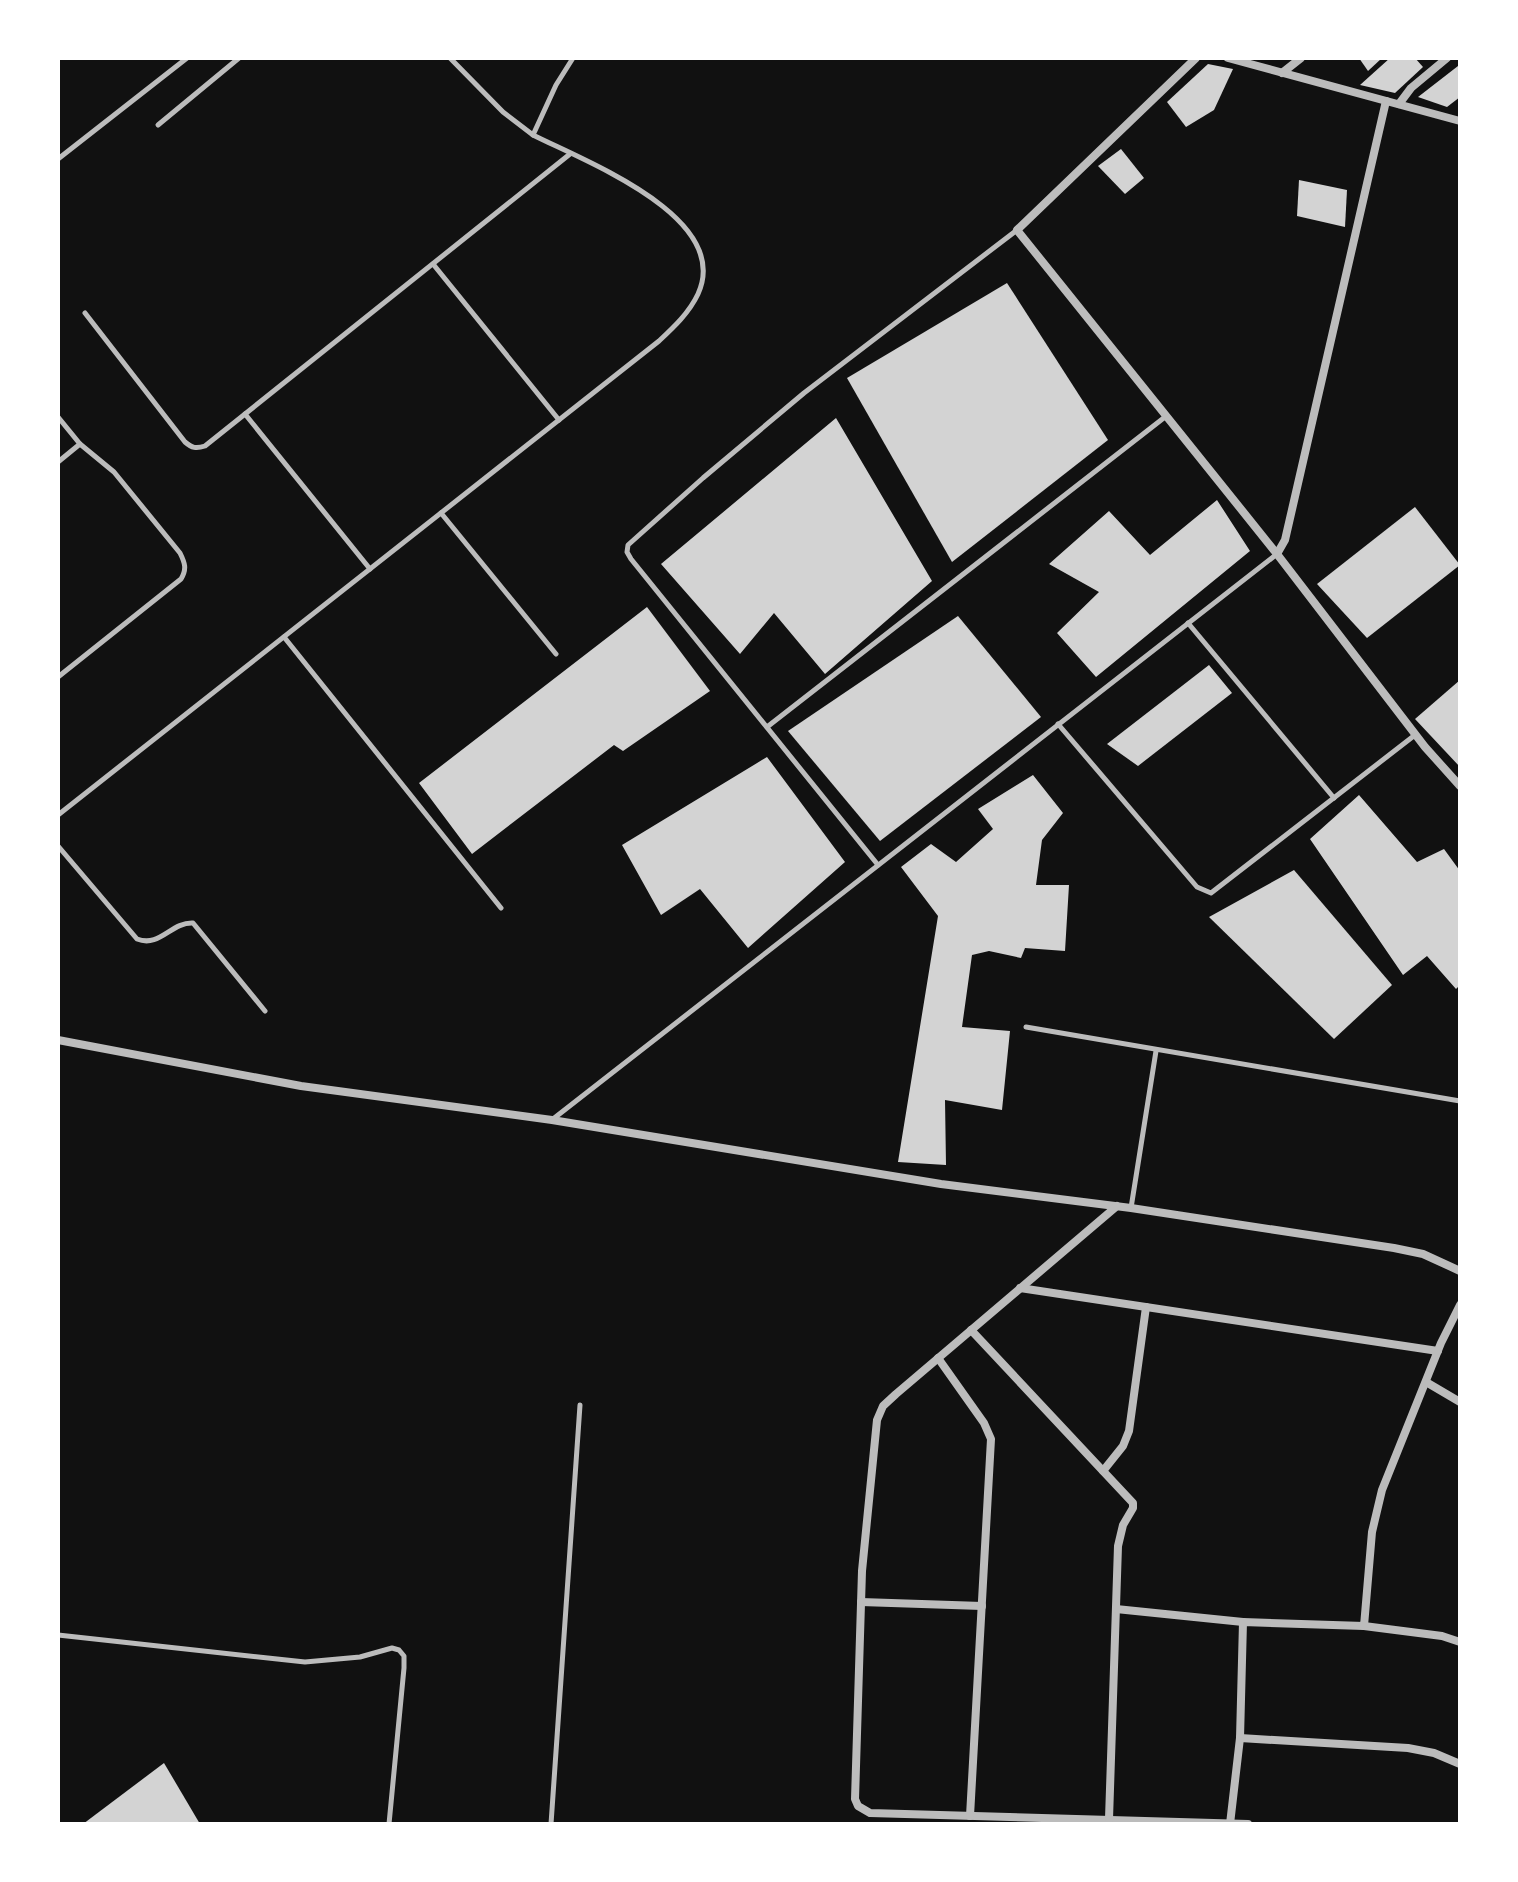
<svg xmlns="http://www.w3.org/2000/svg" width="1518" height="1882" font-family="'Fira Sans Condensed',sans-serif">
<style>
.building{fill:#d3d3d3}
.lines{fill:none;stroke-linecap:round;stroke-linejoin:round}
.service{stroke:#bcbcbc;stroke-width:5}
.minor{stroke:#bcbcbc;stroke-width:8}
</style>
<rect width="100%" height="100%" fill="#111"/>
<g class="building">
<polygon points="1359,58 1382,58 1368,71"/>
<polygon points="1390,58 1415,58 1423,67 1395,93 1360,85"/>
<polygon points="1208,64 1233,69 1214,110 1186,127 1167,102"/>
<polygon points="1458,66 1460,97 1447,107 1418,97"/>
<polygon points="1121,149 1144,178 1125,194 1098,166"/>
<polygon points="1299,180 1347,190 1345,227 1297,216"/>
<polygon points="1007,283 1108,440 952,562 847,378"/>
<polygon points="836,418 932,581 825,674 774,613 740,654 661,564"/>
<polygon points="1217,500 1250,551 1096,677 1057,633 1099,592 1049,564 1109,511 1150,555"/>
<polygon points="1415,507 1460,565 1367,638 1317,584"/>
<polygon points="647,607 710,691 623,751 614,745 472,854 419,783"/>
<polygon points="958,616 1041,717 880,841 788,731"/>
<polygon points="1209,665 1232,693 1138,766 1107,744"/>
<polygon points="1460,680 1460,767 1415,719"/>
<polygon points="767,757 845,862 748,948 700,889 661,915 622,845"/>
<polygon points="1033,775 1063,813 1042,840 1036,885 1069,885 1065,951 1025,948 1021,958 989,951 972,955 962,1027 1010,1031 1002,1110 945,1100 946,1165 898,1162 938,916 901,867 931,844 956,862 993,829 978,809"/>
<polygon points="1359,795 1417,862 1444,849 1460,871 1460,985 1456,989 1427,956 1403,975 1310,839"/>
<polygon points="1294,870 1392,985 1334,1039 1209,917"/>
<polygon points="164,1763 200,1824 83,1824"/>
</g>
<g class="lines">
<g class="service">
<polyline points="450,58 503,112 533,135"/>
<polyline points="158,125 239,58"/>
<polyline points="58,159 187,58"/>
<polyline points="433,264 559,420"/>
<path d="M85,313l100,129c7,6 11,7 20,4l365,-292"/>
<polyline points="245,414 370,569"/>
<path d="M58,417l22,27 34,28 66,81c5,10 7,16 1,26l-123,98"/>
<polyline points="58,462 80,444"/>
<polyline points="441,513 556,654"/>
<polyline points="1188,623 1334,798"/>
<polyline points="284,637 501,908"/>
<polyline points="1058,724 1197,887 1211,893 1415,735"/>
<polyline points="767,727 1165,417"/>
<path d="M58,815l601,-474c15,-14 30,-28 39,-47 35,-77 -114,-133 -165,-159l23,-50 17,-27"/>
<path d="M58,846l79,93c23,9 34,-17 56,-16l72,88"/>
<polyline points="878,865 631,559 627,552 628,545 703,478 804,393 1017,230"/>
<polyline points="1026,1027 1460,1101"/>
<polyline points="553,1119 1277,554"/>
<polyline points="1131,1208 1156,1051"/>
<polyline points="58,1635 305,1662 360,1657 392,1648 399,1650 404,1656 404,1668 389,1824"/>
<polyline points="551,1824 580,1405"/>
</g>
<g class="minor">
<polyline points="1196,58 1017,230 1277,554 1425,747 1460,786"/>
<polyline points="1228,58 1460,121"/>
<polyline points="1282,73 1301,58"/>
<polyline points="1399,104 1411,88 1447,58"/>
<polyline points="1277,554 1285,540 1386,101"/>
<polyline points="58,1040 301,1086 552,1120 941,1184 1131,1208 1394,1248 1423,1254 1460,1271"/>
<polyline points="1117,1206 896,1394 883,1406 877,1420 862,1571 855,1799 858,1806 870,1813 1248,1824"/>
<polyline points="1020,1288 1438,1351"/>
<polyline points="971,1330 1133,1503 1133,1508 1123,1525 1118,1546 1109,1819"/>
<polyline points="938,1358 984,1423 991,1439 970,1816"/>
<polyline points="1426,1382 1460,1402"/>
<polyline points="1103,1471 1123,1446 1129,1431 1146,1307"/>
<polyline points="861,1602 982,1606"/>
<polyline points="1116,1609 1243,1622"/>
<polyline points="1364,1626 1442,1636 1460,1642"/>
<polyline points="1240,1738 1408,1748 1434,1753 1460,1764"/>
<polyline points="1230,1824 1240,1738 1243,1622 1364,1626 1372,1532 1382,1490 1441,1343 1460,1305"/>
</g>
</g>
<rect width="1518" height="1882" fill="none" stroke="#ffffff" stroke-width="120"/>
</svg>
